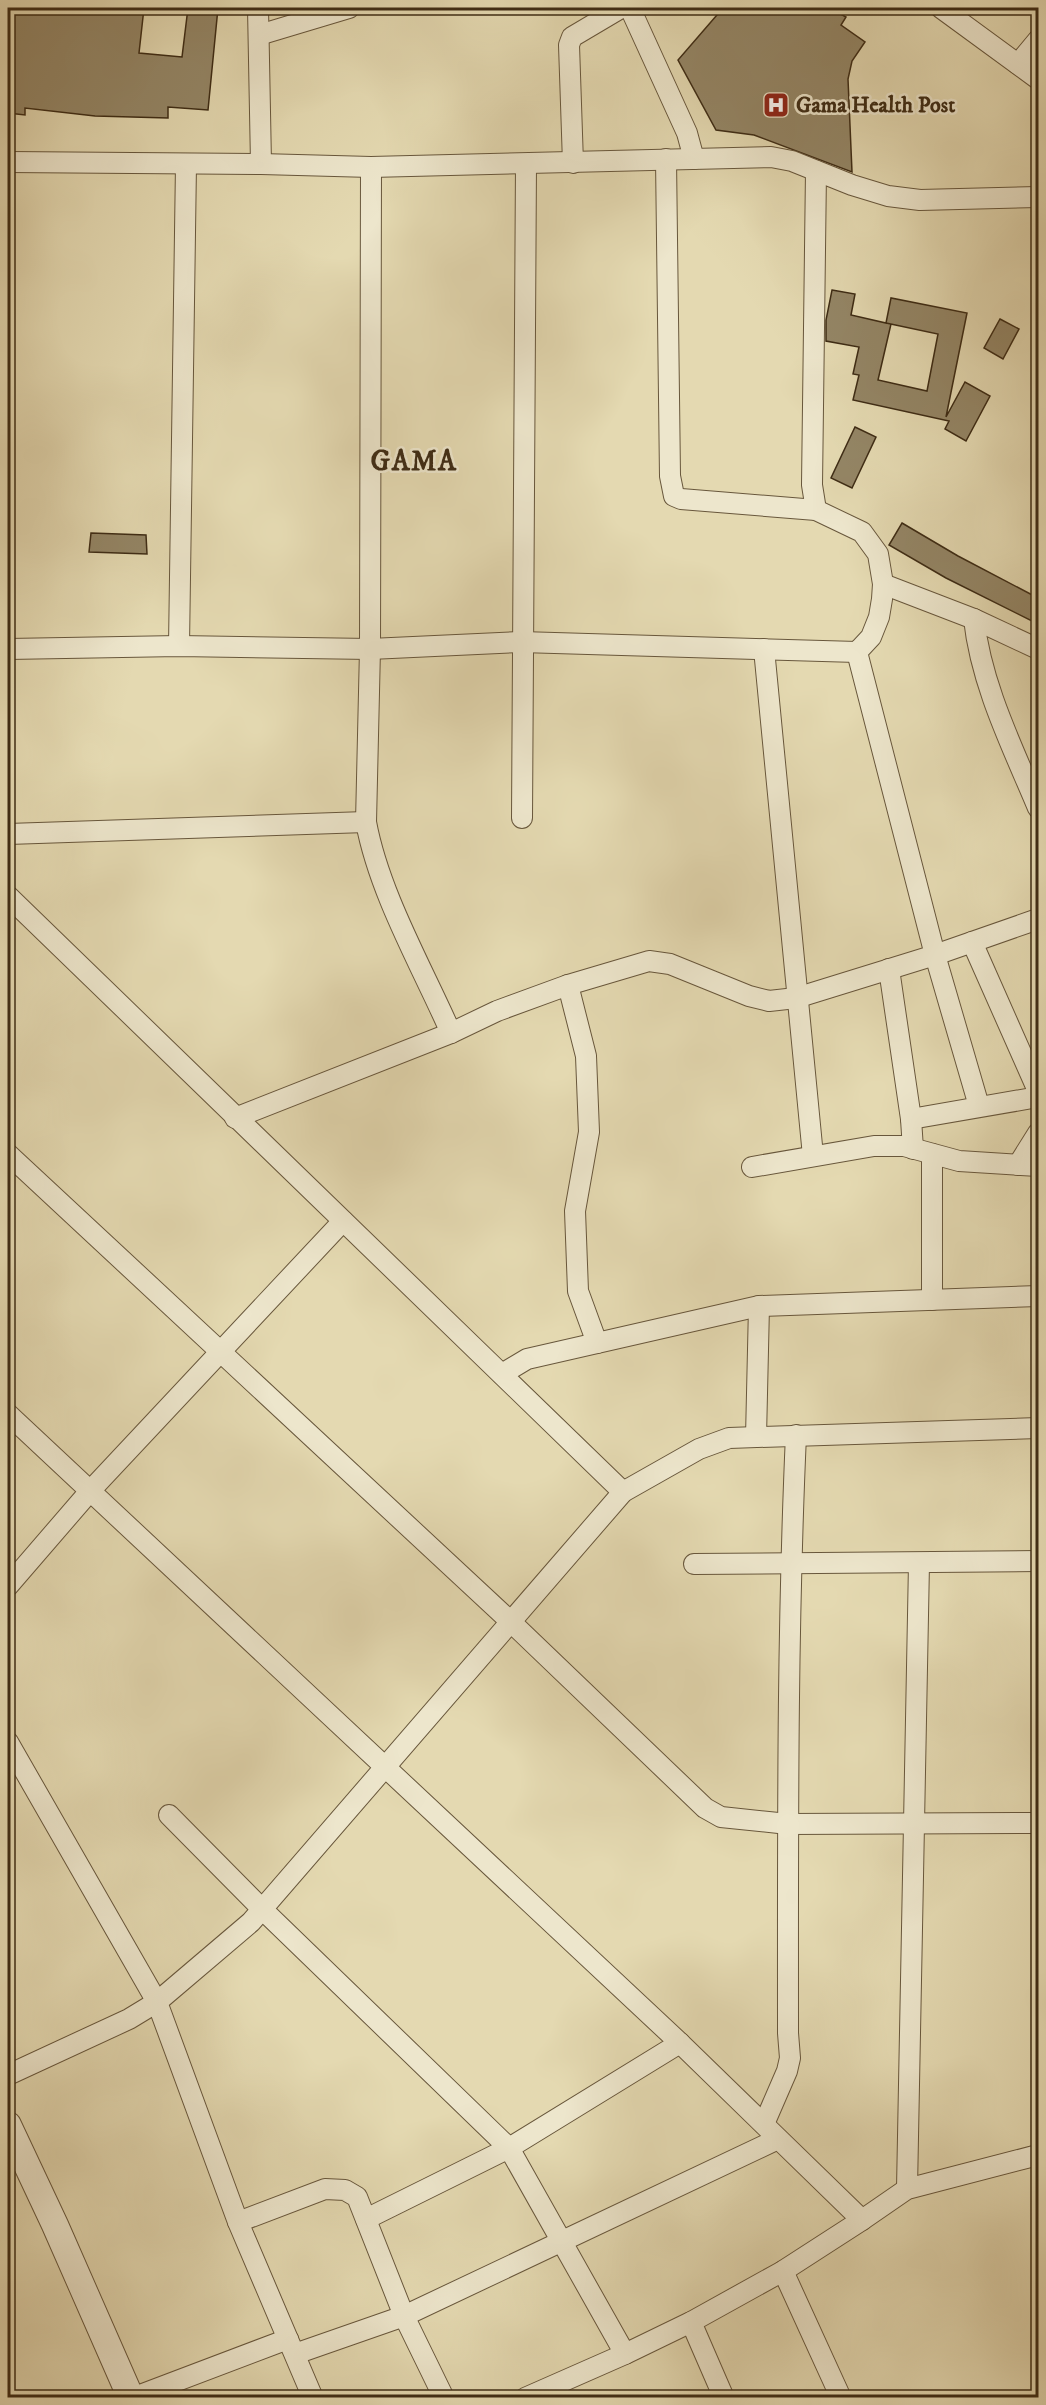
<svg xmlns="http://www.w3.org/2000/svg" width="1046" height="2405" font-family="'IM FELL DW Pica',serif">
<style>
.building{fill:#948666;stroke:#3e2c15;stroke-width:1.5;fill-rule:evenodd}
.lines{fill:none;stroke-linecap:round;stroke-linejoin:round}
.minor-casing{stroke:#68573c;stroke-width:22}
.tertiary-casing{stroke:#68573c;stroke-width:28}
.minor{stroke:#ede6cc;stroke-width:20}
.tertiary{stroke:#ede6cc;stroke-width:26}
.labels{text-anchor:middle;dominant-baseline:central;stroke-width:5;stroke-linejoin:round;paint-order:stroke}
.poi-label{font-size:22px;font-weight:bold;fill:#3e2c15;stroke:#ede6cc;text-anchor:start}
.district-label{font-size:28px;font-weight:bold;letter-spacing:1.5px;fill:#3e2c15;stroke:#ede6cc}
</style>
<rect width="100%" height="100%" fill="#e4d9b1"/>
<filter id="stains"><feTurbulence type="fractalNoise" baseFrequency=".00333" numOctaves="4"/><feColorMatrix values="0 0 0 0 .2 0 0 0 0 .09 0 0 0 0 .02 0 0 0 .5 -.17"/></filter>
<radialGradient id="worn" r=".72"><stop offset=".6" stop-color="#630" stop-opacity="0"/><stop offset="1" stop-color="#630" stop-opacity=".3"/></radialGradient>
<g class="building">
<polygon points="8,8 144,8 139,53 182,57 188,8 218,8 208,110 168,107 168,118 95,116 25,108 25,115 8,113"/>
<polygon points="723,8 830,8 846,17 841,25 865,42 852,61 848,79 852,172 754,135 716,130 678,60"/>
<path d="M832,290l23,4 -4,21 35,8 5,-25 76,15 -21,104 19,-35 25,14 -24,45 -21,-12 4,-8 -96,-21 6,-25 -6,-1 6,-27 -33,-6v-21zM886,323l52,11 -11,57 -49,-11 13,-56z"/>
<polygon points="1000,319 1019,329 1003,359 984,348"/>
<polygon points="855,427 876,437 852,488 831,478"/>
<polygon points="902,523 958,556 1038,598 1038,624 946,578 889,545"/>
<polygon points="91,533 146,535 147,554 89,552"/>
</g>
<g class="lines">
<g class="minor-casing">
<g id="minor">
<polyline points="258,8 261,164"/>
<polyline points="630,8 687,133 694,159"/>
<polyline points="941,8 1038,79"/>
<polyline points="259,35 349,8"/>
<polyline points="1018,64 1038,40"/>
<polyline points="8,162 261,164 371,167 771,157 792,161 852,185 888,196 920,200 1038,197"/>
<polyline points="573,163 569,45 572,37 621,8"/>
<path d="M371,167l-1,482 -4,173c13,71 56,145 85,211"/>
<polyline points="816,171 812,485 816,510"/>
<polyline points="883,584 974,619 1038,649"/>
<path d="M974,619c7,66 39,129 64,189"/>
<polyline points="179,646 186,164"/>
<polyline points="8,649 179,646 370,649 521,642 857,652 871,637 879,617 882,599 883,584 878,554 862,532 816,510 681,499 674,496 670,476 666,159"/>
<polyline points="764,649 813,1156"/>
<polyline points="857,652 935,955 979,1106"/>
<polyline points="522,818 526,164"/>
<polyline points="8,834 366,822"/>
<polyline points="8,896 623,1492"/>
<polyline points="972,942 1038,1091"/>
<polyline points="889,969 911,1119 913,1149"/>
<polyline points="568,985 586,1056 589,1132 575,1211 578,1291 597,1343"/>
<polyline points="235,1118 451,1033 497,1011 568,985 649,961 670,964 749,996 769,1001 796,998 935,955 1038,919"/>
<polyline points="911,1119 1038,1097"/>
<polyline points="8,1154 511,1622 705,1808 721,1817 788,1824 1038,1823"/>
<polyline points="932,1154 932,1300"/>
<polyline points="1018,1165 1038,1133"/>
<polyline points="752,1167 874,1146 904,1146 959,1161 1038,1166"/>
<polyline points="502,1374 527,1359 759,1306 1038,1296"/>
<polyline points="8,1414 680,2043 862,2220"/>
<polyline points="756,1437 759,1306"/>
<polyline points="694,1564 1038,1561"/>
<polyline points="8,1586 90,1491 343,1221"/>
<polyline points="8,1742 157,2002 238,2222 313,2398"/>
<polyline points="169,1815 262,1909 509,2148 625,2354"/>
<polyline points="8,2075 129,2019 157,2002 251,1922 623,1492 699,1449 729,1438 1038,1428"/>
<path d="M764,2124l23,-53 3,-13 -2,-25c0,-200 -1,-399 8,-598"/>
<polyline points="907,2189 919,1563"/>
<polyline points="366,2219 509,2148 680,2043"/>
<polyline points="238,2222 325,2189 345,2190 357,2197 404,2316 444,2398"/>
<polyline points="783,2271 841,2398"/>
<polyline points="691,2322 724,2398"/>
<polyline points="295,2354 404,2316 778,2139"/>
<polyline points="132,2398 288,2339"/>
<polyline points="525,2398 625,2354 691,2322 783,2271 862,2220 907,2189 1038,2155"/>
</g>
</g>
<g class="tertiary-casing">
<polyline id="tertiary" points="8,2125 55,2225 131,2398"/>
</g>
<use href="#minor" class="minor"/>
<use href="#tertiary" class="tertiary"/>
</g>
<defs>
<g id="hospital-square" transform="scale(1.35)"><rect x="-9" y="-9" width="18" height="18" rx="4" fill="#8f2418" stroke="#ede6cc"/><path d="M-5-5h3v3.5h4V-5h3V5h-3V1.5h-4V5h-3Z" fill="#fff"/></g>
</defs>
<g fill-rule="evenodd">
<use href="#hospital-square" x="776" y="105"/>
</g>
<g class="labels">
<g class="poi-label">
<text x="796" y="105">Gama Health Post</text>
</g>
<g class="district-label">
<text x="414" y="461">GAMA</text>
</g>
</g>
<rect width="1046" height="2405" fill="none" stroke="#e4d9b1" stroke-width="30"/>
<rect x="9" y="9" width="1028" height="2387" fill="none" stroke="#3e2c15" stroke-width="3"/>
<rect x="15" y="15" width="1016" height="2375" fill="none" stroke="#3e2c15" stroke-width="1.5"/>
<rect width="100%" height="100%" filter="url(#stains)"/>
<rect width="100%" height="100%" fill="url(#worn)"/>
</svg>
